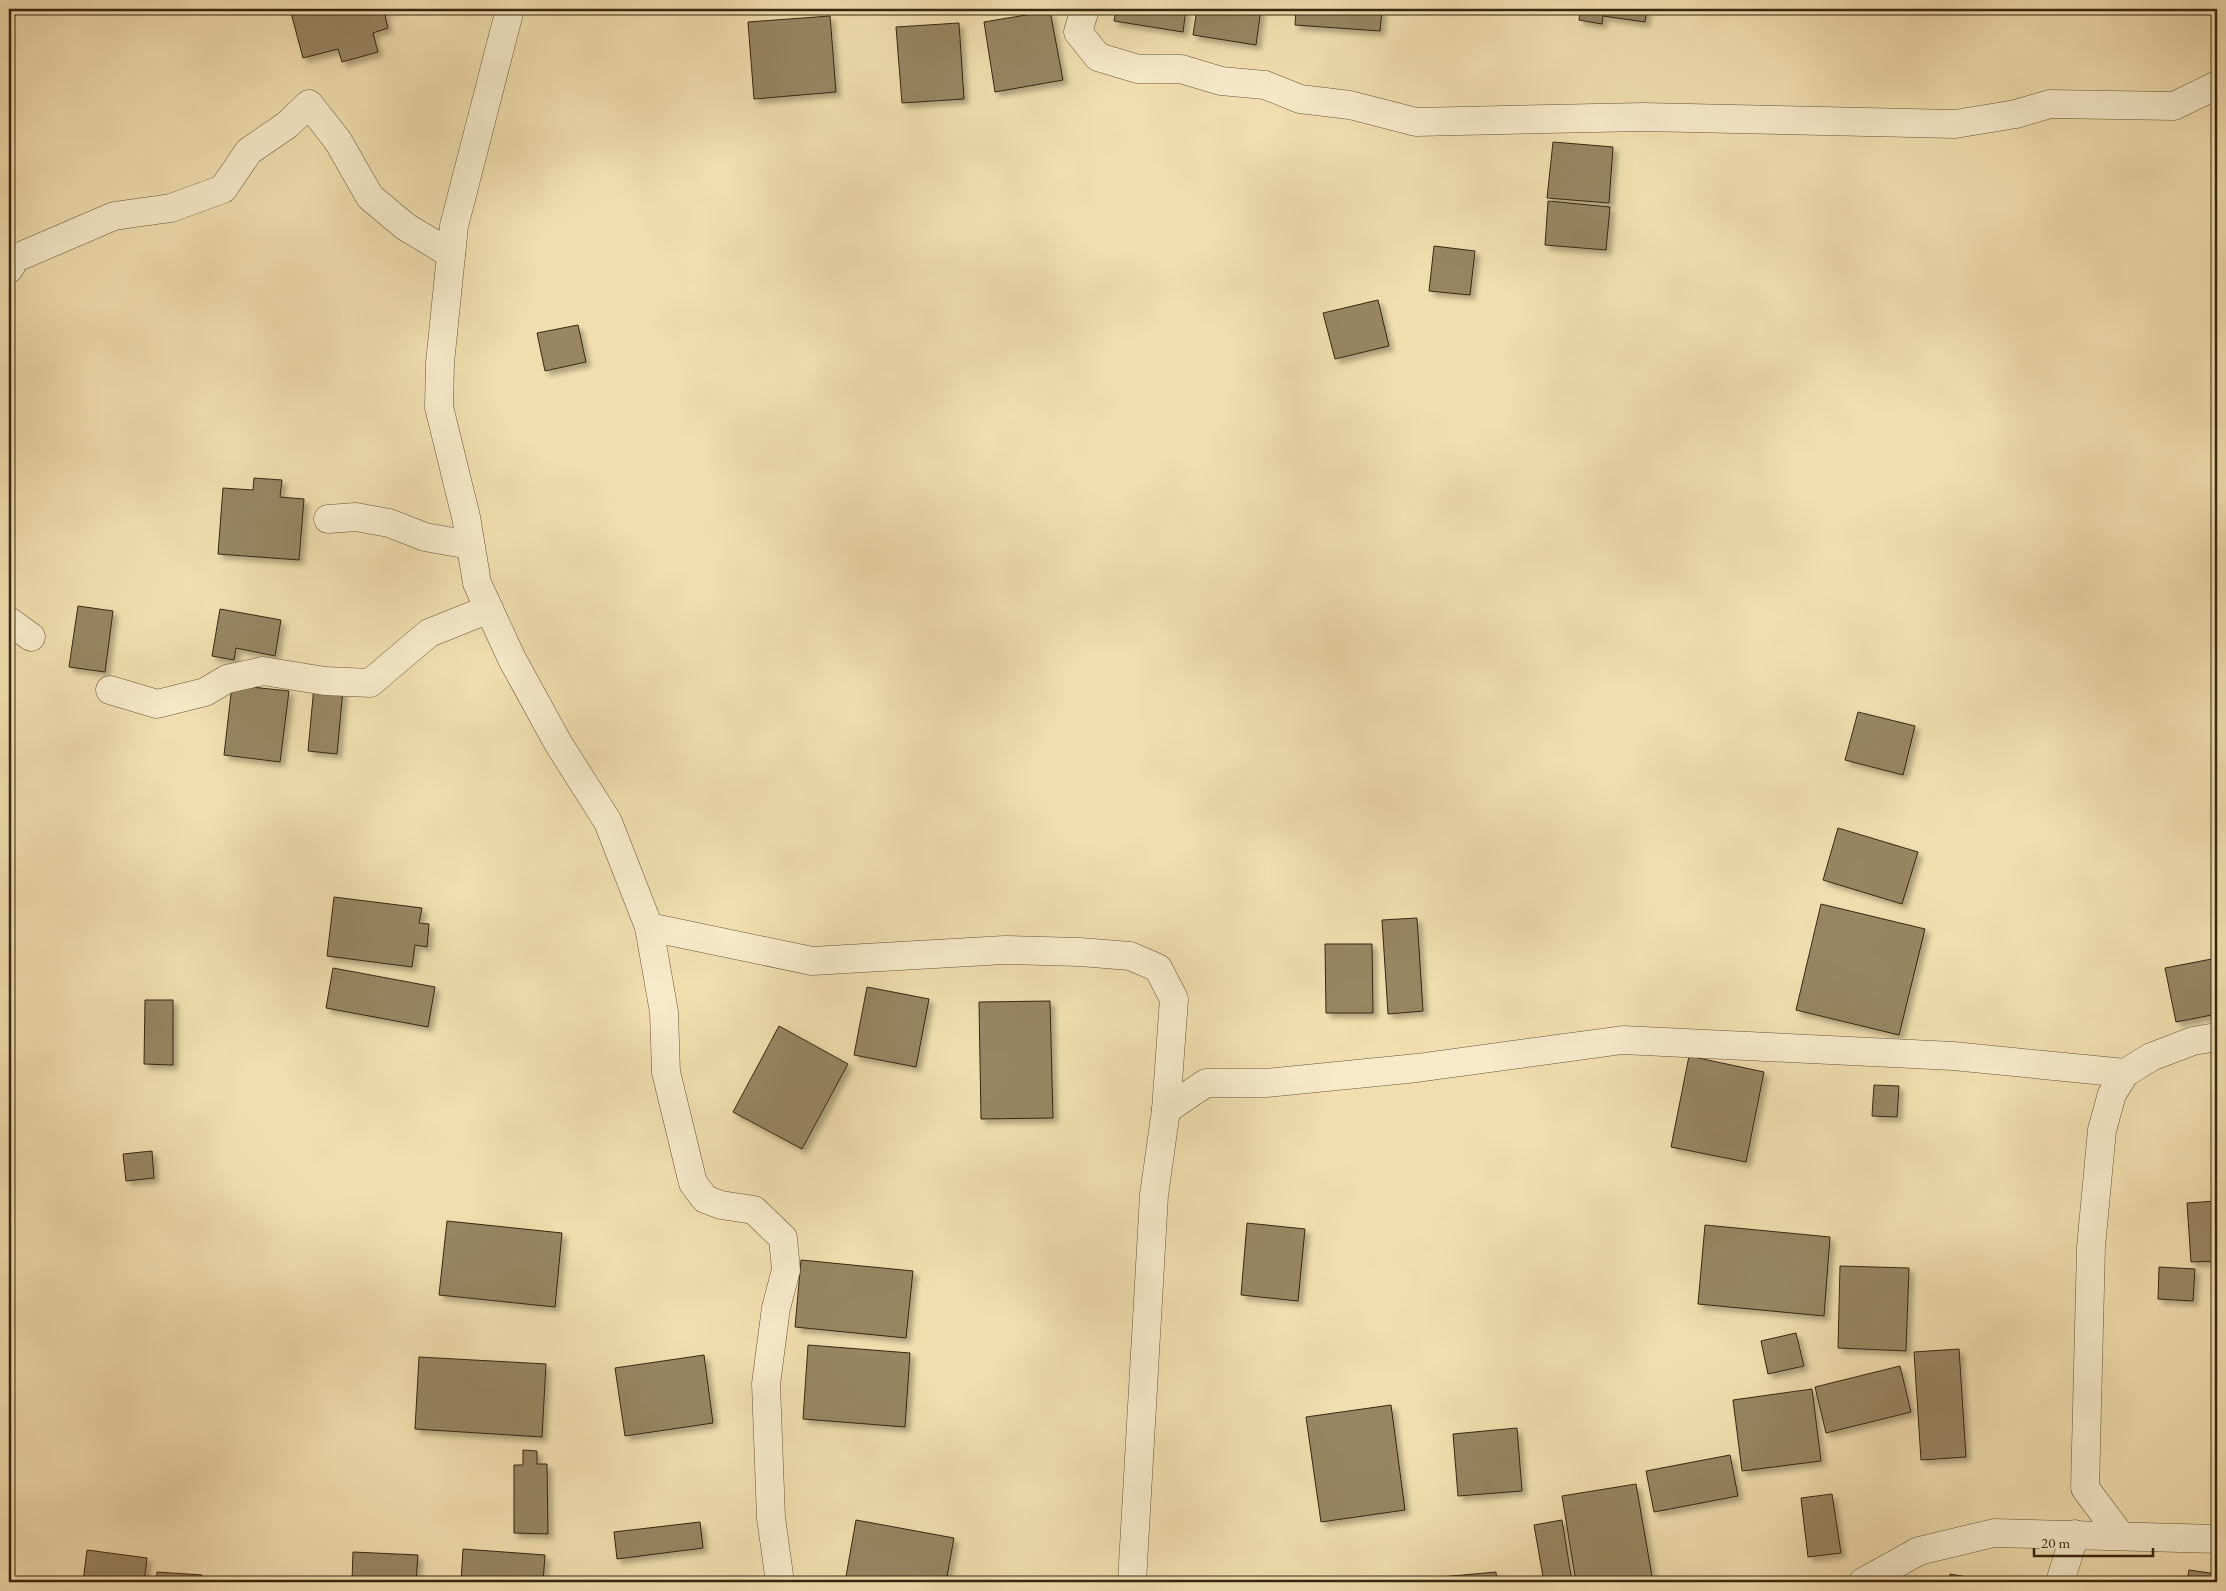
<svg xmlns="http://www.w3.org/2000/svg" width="2226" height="1591" font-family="'EB Garamond',serif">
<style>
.building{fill:#988664;stroke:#372612;filter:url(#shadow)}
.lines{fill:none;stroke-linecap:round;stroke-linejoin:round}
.minor-casing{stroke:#665439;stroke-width:29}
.minor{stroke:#f6eacb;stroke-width:28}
</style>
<defs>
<filter id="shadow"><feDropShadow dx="4.5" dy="4.5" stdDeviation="2.5" flood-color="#0004"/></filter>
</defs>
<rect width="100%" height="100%" fill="#f1deaf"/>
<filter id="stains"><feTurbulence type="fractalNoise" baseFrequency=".004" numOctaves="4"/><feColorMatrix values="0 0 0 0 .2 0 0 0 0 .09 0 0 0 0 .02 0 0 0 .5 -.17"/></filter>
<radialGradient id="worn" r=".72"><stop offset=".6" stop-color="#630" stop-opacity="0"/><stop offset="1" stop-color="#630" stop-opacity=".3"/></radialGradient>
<g class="building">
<polygon points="290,9 392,9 393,10 384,12 388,28 373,33 378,52 342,62 338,49 303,58"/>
<polygon points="1116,9 1186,9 1183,32 1114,21"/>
<polygon points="1197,9 1261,9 1256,45 1193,35"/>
<polygon points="1296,9 1382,9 1380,31 1295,25"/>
<polygon points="1580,9 1647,9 1645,22 1603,16 1602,24 1579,20"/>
<polygon points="1050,11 1063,80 995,92 984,22"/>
<polygon points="830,16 836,92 754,99 748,22"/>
<polygon points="959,23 964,99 902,103 896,27"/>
<polygon points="1553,142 1613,147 1609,203 1547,198"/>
<polygon points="1548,201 1610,207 1606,250 1545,245"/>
<polygon points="1434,246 1475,251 1470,295 1429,291"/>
<polygon points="1378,300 1389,346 1335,359 1323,313"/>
<polygon points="578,325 586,362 545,371 537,333"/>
<polygon points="254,478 282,480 280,497 304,499 299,560 218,554 223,488 253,490"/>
<polygon points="78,606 113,611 105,672 69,667"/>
<polygon points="220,609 281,620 275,656 236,648 234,660 212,656"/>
<polygon points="232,685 289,691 280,762 224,755"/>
<polygon points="314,686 343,689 337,754 308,751"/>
<polygon points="1858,712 1915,726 1903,775 1845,760"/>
<polygon points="1838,828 1918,852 1902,904 1823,880"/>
<polygon points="334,897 422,908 419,923 429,924 427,947 415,945 412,967 327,956"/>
<polygon points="1821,904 1925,929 1899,1035 1796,1010"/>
<polygon points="1417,918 1423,1011 1388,1014 1382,920"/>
<polygon points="1325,944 1372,944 1373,1013 1326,1013"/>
<polygon points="2217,958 2217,1014 2176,1022 2165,968"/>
<polygon points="333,968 435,987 428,1027 326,1008"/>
<polygon points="867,987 929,999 916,1067 854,1055"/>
<polygon points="145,1000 173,1000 173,1065 144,1064"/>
<polygon points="1050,1001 1053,1118 981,1119 979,1002"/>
<polygon points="779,1026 848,1064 802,1149 733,1112"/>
<polygon points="1689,1056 1764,1072 1746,1162 1671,1147"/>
<polygon points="1874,1085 1899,1086 1897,1117 1872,1116"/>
<polygon points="152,1151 154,1178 126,1181 123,1154"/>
<polygon points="2217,1201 2217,1261 2191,1262 2187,1203"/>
<polygon points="447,1221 562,1233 555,1307 439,1295"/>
<polygon points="1247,1223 1305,1229 1298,1301 1241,1295"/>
<polygon points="1705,1225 1830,1237 1824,1316 1698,1304"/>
<polygon points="801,1260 913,1271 906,1338 795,1327"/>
<polygon points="1840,1266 1909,1268 1906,1351 1838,1348"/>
<polygon points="2159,1267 2195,1269 2193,1301 2158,1299"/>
<polygon points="2215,1298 2217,1298 2217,1381 2214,1381"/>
<polygon points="1796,1333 1804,1366 1768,1374 1761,1341"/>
<polygon points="808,1345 910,1353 905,1427 803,1419"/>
<polygon points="1959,1349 1966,1457 1921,1460 1914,1352"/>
<polygon points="704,1355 713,1423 625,1436 615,1368"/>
<polygon points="419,1357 546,1364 542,1437 415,1429"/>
<polygon points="1900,1366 1911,1412 1826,1433 1815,1387"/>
<polygon points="1812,1389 1821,1461 1742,1471 1733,1400"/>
<polygon points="1391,1405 1405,1510 1321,1522 1306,1417"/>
<polygon points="1517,1428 1522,1491 1458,1496 1453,1434"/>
<polygon points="523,1450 537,1451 537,1464 547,1464 548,1534 514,1533 514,1465 523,1465"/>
<polygon points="1730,1455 1738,1496 1654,1512 1646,1471"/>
<polygon points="1636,1484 1653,1582 1576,1582 1562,1496"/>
<polygon points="1832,1494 1841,1553 1808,1557 1801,1498"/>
<polygon points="856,1520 954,1538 946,1582 845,1582"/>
<polygon points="1562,1520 1572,1582 1544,1582 1534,1525"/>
<polygon points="700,1522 703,1548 617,1559 614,1532"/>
<polygon points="463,1549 545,1555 543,1582 461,1582"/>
<polygon points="87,1550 147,1558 144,1582 83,1582"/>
<polygon points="353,1552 418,1555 416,1582 352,1582"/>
<polygon points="2189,1570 2217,1574 2217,1582 2187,1582"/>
<polygon points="157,1572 202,1575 201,1582 156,1582"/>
<polygon points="1496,1572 1497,1582 1430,1582 1430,1578"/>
<polygon points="1950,1574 1995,1582 1949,1582"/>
</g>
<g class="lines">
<g class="minor-casing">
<g id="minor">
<polyline points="510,9 454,226 440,363 439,407 466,517 477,583 512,659 558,743 608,822 649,927 664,1012 666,1072 693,1183 705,1199 721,1205 754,1210 783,1238 786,1270 776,1308 766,1384 771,1518 780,1582"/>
<polyline points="1085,9 1078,32 1098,57 1138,69 1181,69 1221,81 1265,85 1300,99 1350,105 1416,122 1643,117 1955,124 2016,114 2050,104 2174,106 2217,85"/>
<polyline points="9,269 16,258 114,216 171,208 223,189 249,151 287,125 309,104 338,141 370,197 406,227 451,254"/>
<polyline points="328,519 356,517 389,523 425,537 470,545"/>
<polyline points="9,621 31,637"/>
<polyline points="110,690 157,704 205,692 227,679 263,671 325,681 370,683 429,633 489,609"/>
<polyline points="649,927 812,961 1005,950 1080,952 1130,956 1158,968 1174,999 1166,1110 1154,1195 1132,1582"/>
<polyline points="1166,1110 1206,1083 1266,1083 1417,1068 1623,1040 1953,1056 2125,1073"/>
<polyline points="2120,1535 2085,1488 2091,1247 2102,1130 2112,1094 2125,1073 2151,1057 2193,1041 2217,1037"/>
<polyline points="1863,1582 1919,1551 1994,1533 2217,1539"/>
<polyline points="2060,1582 2075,1534"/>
</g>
</g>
<use href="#minor" class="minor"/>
</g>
<rect width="2226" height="1591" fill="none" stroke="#f1deaf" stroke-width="30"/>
<rect x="10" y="10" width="2206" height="1571" fill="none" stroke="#372612" stroke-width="2.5"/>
<rect x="15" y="15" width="2196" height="1561" fill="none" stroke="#372612"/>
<path d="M2034 1548v8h119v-8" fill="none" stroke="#372612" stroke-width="2.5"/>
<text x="2041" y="1548" font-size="15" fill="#372612" stroke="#f6eacb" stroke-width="4" paint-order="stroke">20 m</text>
<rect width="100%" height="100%" filter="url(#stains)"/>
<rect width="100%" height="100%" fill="url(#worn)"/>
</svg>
